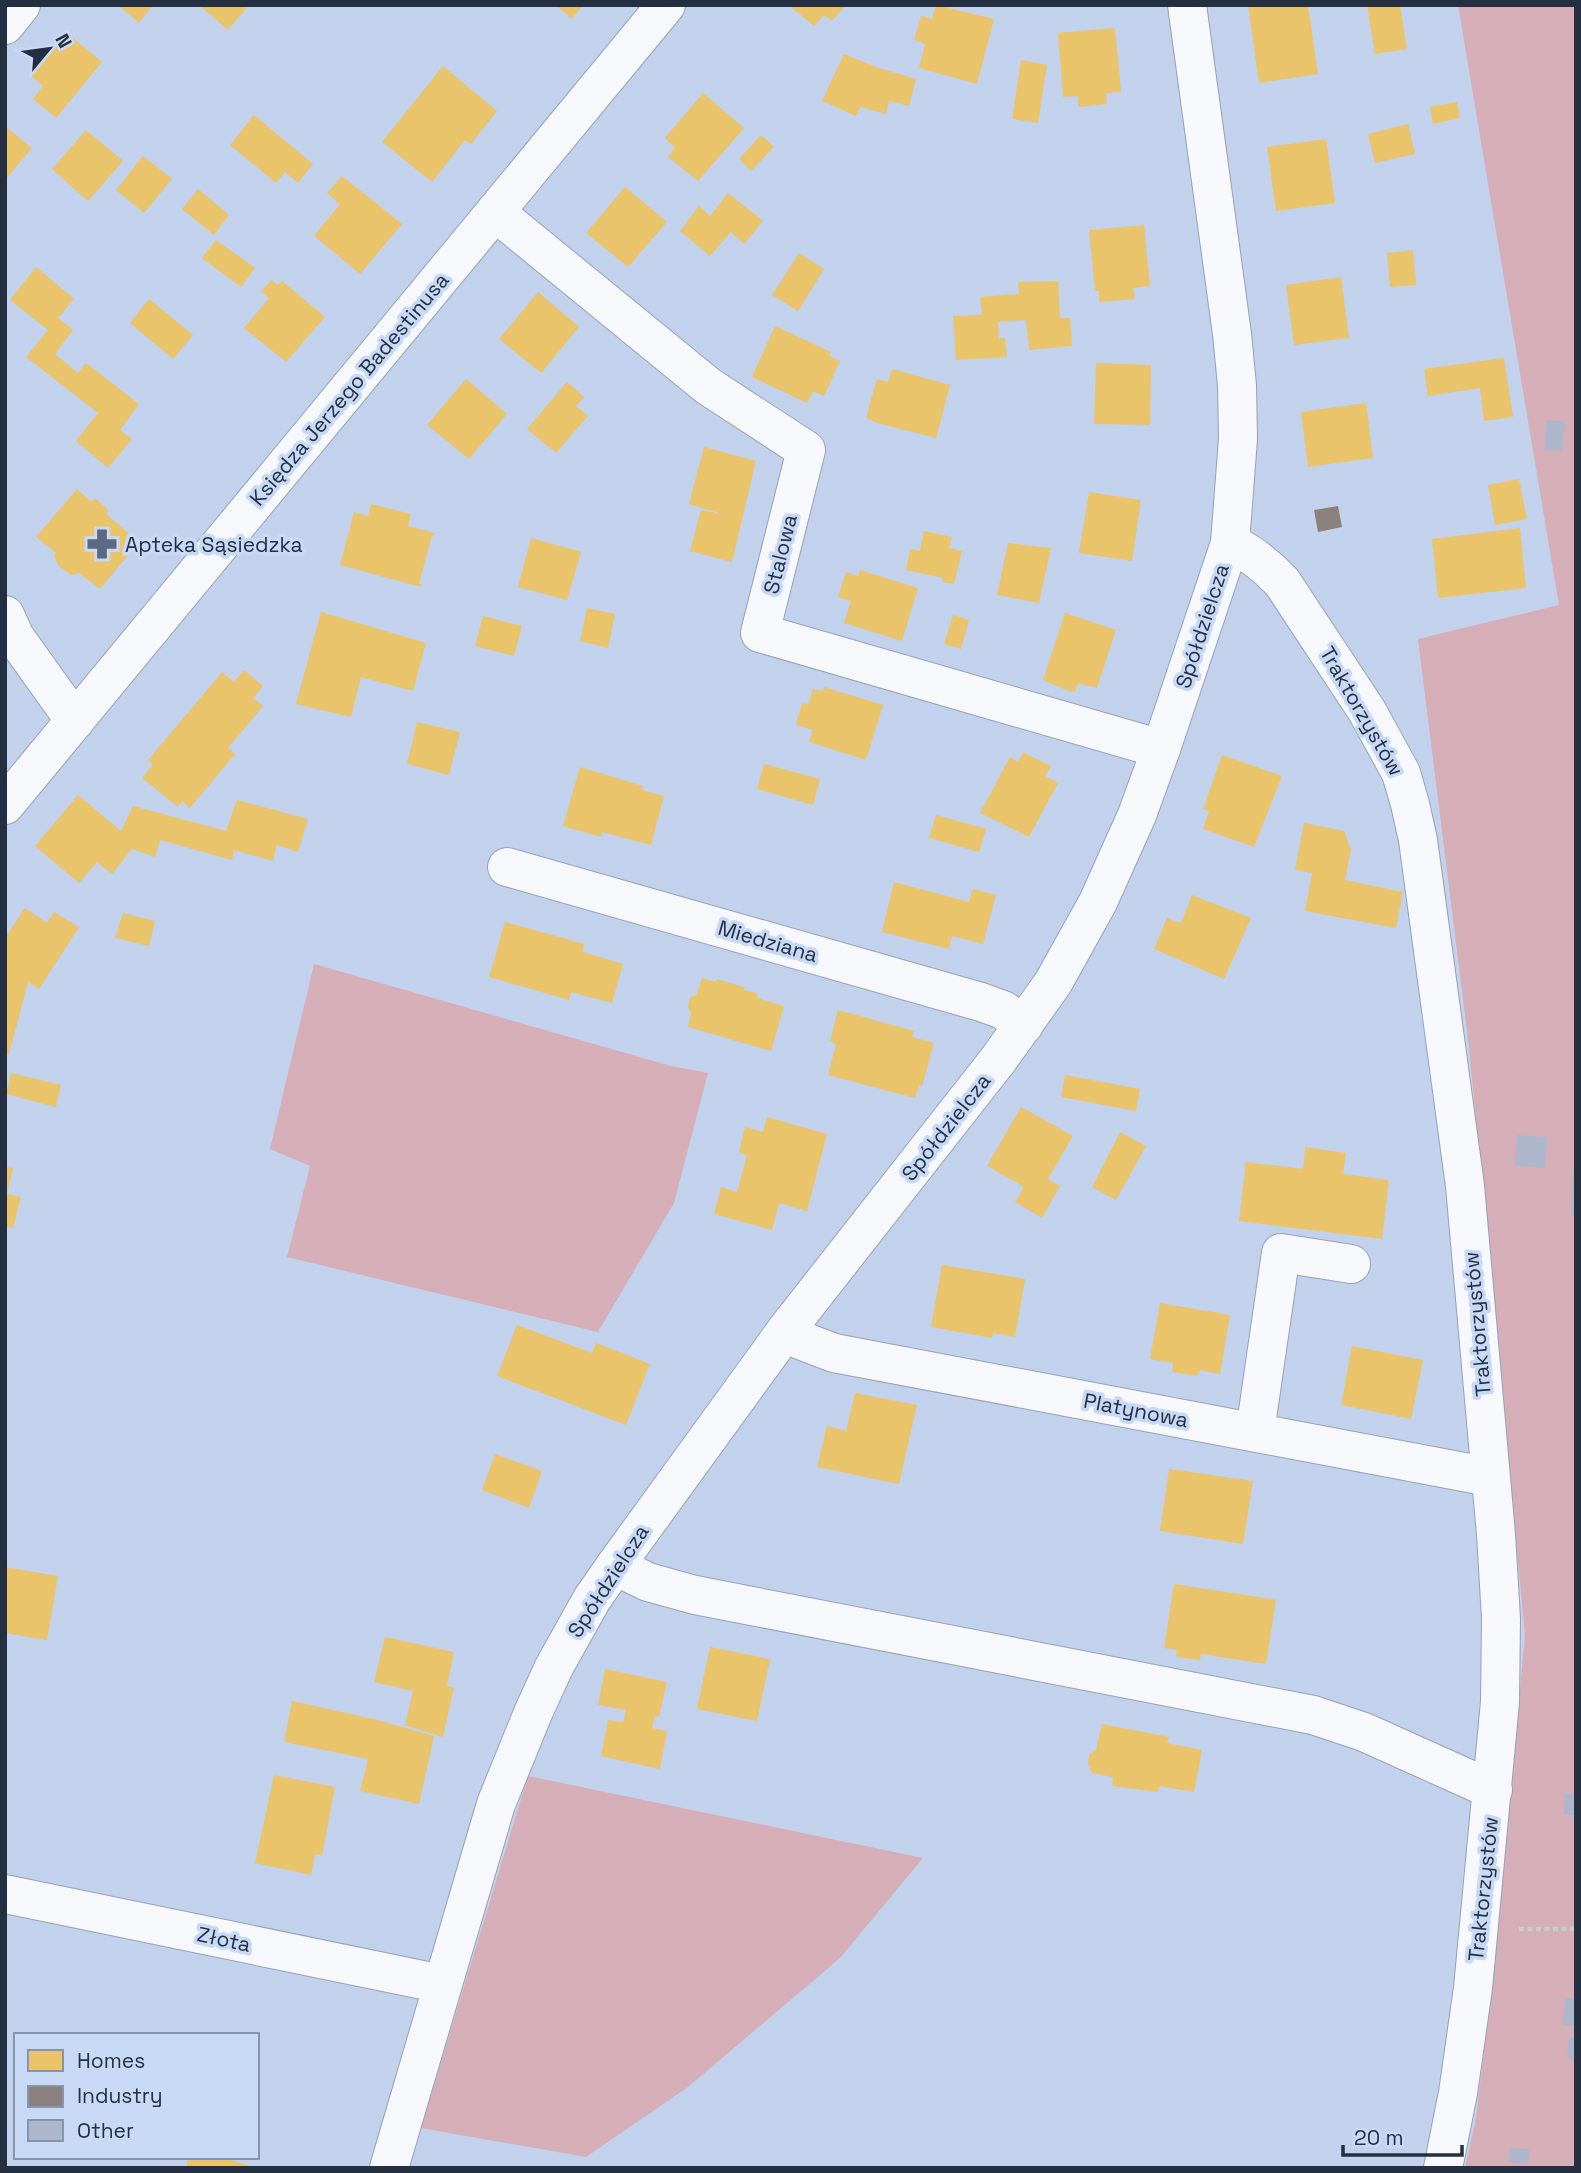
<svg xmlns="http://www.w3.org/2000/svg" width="1581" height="2173" font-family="'Space Grotesk',sans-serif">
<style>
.green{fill:#d6aeb8}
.homes{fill:#e9c46a}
.industry{fill:#8a817c}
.building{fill:#aeb6cc}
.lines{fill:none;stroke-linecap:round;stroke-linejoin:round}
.minor-casing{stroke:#96a2b7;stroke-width:40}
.path{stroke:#c8cdd4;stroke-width:4.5;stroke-dasharray:5 3.5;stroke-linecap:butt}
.minor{stroke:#f6f8fc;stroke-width:38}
.labels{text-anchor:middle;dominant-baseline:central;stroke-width:7;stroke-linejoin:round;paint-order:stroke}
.street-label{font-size:21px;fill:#242f42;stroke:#c8d9f6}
.poi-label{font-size:21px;fill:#242f42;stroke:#c8d9f6;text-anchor:start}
</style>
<rect width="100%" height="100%" fill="#c2d1ec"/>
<g class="green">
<polygon points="1458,5 1576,5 1576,2168 1465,2168 1476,2118 1498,1929 1525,1635 1469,1047 1418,639 1559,605"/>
<polygon points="314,964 671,1066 708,1073 674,1203 598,1332 287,1257 310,1166 270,1149"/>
<polygon points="528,1776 923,1858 840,1958 688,2087 586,2157 421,2128"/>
</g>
<g class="homes">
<polygon points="118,5 153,5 139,23"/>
<polygon points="199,5 249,5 228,30"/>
<polygon points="556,5 583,5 572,19"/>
<polygon points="792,5 846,5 832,21 824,15 814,26 791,7"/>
<polygon points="936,5 994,19 977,84 919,68 925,44 914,40 921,16 932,19"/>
<polygon points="1248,5 1308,5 1318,74 1259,83"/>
<polygon points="1367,5 1400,5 1407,49 1375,54"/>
<polygon points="1115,28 1121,92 1106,93 1107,104 1078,107 1078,96 1063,97 1058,33"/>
<polygon points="66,32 102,62 56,118 33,99 43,86 30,75"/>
<polygon points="844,54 876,67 916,79 909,106 889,101 886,114 860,107 856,116 822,101"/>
<polygon points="1021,60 1047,65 1038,123 1012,119"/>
<polygon points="443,66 497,111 471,144 465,140 432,182 382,142"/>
<polygon points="703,93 744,128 698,181 668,157 675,148 665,138"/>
<polygon points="1457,102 1460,118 1433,124 1430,107"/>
<polygon points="254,115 313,164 298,183 285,172 276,183 230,145"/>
<polygon points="1408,124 1415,154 1375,163 1368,134"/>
<polygon points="5,126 32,148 5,180"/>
<polygon points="86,130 123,161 88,201 52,169"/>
<polygon points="761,135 774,147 751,171 739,159"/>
<polygon points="1326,139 1335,203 1276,211 1267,147"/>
<polygon points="143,156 172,179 144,213 116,190"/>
<polygon points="342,176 402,224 360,274 314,236 340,204 327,193"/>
<polygon points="625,187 667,222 628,267 586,233"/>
<polygon points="198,189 229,215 214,235 182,209"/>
<polygon points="728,193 763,221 744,244 731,232 710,256 680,231 699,206 710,216"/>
<polygon points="1144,225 1150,286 1133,288 1135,299 1099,302 1099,291 1095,291 1089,230"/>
<polygon points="216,240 255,268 241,287 202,258"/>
<polygon points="1413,250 1416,285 1390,287 1387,253"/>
<polygon points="799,253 824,269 798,311 772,295"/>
<polygon points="36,267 74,299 58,318 73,330 55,354 78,373 86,363 139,404 120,430 132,439 108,468 76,441 98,413 26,357 48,330 10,300"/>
<polygon points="1341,277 1349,338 1294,345 1286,285"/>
<polygon points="271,280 278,285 282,281 325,317 286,362 244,328 269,298 261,292"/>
<polygon points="1058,281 1060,318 1070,318 1072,346 1029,350 1026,320 998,322 999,338 1005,338 1007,357 956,360 953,316 982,315 980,297 1019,294 1018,282"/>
<polygon points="538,292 579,327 541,373 499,339"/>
<polygon points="149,299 193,335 173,359 130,323"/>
<polygon points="775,326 831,352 829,356 840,361 824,396 813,391 807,403 752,377"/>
<polygon points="1504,358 1513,417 1484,421 1480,388 1428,396 1424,369"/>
<polygon points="1096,363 1151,365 1150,425 1094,424"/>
<polygon points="892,369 950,385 936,438 877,423 866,418 877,379 888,382"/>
<polygon points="466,379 507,414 469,459 427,425"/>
<polygon points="567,382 584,397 576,406 588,416 556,453 527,429"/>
<polygon points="1366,403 1373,458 1308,467 1301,412"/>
<polygon points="704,447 756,461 732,562 690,551 701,510 726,515 689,504"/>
<polygon points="1519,479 1527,519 1495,525 1488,485"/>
<polygon points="77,489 92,502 95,498 109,511 106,514 139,542 100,589 79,573 71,575 58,565 54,556 56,553 36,537"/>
<polygon points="1089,492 1141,500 1132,561 1079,553"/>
<polygon points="371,504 411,514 408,526 435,533 434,536 432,535 419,584 422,584 421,587 340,565 354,512 368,516"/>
<polygon points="1520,528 1526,588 1438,598 1432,539"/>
<polygon points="924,531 952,537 949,548 962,551 954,584 942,582 943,578 906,570 910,549 920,551"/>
<polygon points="531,538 581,552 567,600 518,587"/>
<polygon points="1008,543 1051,548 1039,603 997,595"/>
<polygon points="860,570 918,588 902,641 844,623 851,601 838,597 846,572 858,576"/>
<polygon points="587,608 615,614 608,648 580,641"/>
<polygon points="321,612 426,643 413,691 361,677 351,717 296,704"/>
<polygon points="1065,613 1116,630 1097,688 1078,683 1075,691 1071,692 1043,680"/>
<polygon points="953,615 969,620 961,649 944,644"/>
<polygon points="483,616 522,626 514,656 475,646"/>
<polygon points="244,670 263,686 253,698 263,706 228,748 235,754 190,808 182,801 178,807 142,778 153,764 148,760 222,672 234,682"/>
<polygon points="824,687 883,705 866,760 809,742 813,730 796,725 802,703 808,705 813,689 823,691"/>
<polygon points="417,722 460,732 449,775 407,764"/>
<polygon points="1023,752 1051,766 1045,776 1058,783 1029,837 980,813 1010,757 1018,762"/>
<polygon points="1222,755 1282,776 1254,847 1203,829 1209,811 1203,809"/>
<polygon points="764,764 820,779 813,805 757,789"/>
<polygon points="580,767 643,786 642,790 664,796 651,845 602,832 601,837 563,826"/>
<polygon points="78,795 121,831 133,806 226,831 237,800 308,819 298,852 277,845 273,861 234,850 232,860 160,840 155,857 132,849 112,874 97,862 79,883 35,846"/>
<polygon points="936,815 986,829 979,852 929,838"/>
<polygon points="1304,823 1344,831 1351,850 1345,880 1403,892 1396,928 1305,911 1312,873 1295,870"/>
<polygon points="894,882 969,902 973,889 996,895 983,944 952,936 949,949 882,932"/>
<polygon points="1192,895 1251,918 1224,979 1154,949 1167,918 1181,923"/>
<polygon points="25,908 47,923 54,912 79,927 39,989 28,982 9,1054 5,1053 5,938"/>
<polygon points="123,913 155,921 149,946 115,938"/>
<polygon points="505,922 584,944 583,952 623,964 612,1003 571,992 569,1000 489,977"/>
<polygon points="702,978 716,982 717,979 744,987 744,990 758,994 757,998 784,1006 771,1051 688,1027 691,1013 688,1007 690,998 697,994"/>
<polygon points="838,1010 914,1031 912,1037 934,1043 922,1086 919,1085 915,1098 828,1075 836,1044 830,1041"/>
<polygon points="11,1073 61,1085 56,1107 6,1094"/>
<polygon points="1065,1075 1140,1089 1136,1111 1061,1097"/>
<polygon points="1021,1107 1073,1136 1048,1179 1060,1186 1042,1218 1015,1202 1024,1187 987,1166"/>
<polygon points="767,1117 827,1134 807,1211 779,1203 772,1230 714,1214 721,1187 737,1192 747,1155 739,1153 745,1127 763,1132"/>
<polygon points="1120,1132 1146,1146 1116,1200 1092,1187"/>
<polygon points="1305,1147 1346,1153 1343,1174 1389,1180 1382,1239 1239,1221 1246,1162 1303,1169"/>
<polygon points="5,1167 13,1168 7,1194 21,1197 13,1228 5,1226"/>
<polygon points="942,1265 1025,1279 1015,1337 993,1333 992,1338 931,1327"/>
<polygon points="1160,1303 1230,1315 1220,1374 1199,1370 1198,1376 1172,1372 1173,1363 1150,1359"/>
<polygon points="517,1325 592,1353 596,1343 650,1364 626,1425 497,1376"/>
<polygon points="1352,1346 1423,1360 1411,1419 1341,1405"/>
<polygon points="855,1393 917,1405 899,1484 817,1467 827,1426 846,1431"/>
<polygon points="495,1454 542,1471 529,1508 482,1490"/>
<polygon points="1169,1469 1253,1481 1243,1544 1160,1531"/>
<polygon points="5,1567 58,1576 47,1640 5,1633"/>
<polygon points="1174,1584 1276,1600 1266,1664 1201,1654 1200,1660 1176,1657 1177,1650 1164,1648"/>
<polygon points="385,1637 454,1652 447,1686 454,1688 443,1737 405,1725 413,1691 374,1682"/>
<polygon points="710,1647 770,1659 757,1721 697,1709"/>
<polygon points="605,1669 667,1682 659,1717 655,1716 652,1728 667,1731 660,1769 601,1756 608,1720 623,1722 626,1710 598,1705"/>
<polygon points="292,1701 378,1720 434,1736 419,1804 360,1791 368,1759 284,1742"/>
<polygon points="1102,1724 1169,1737 1167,1743 1202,1750 1194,1792 1159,1786 1158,1792 1112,1786 1113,1777 1092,1773 1088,1764 1089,1755 1096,1750"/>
<polygon points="274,1775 335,1787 322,1856 315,1854 311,1875 255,1863"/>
<polygon points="188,2157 222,2157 256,2168 186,2168"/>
</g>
<polygon class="industry" points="1338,506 1342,527 1318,532 1314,510"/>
<g class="building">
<polygon points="1547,420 1565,422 1562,451 1544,449"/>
<polygon points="1517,1135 1547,1137 1545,1168 1515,1166"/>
<polygon points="1573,1173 1576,1173 1576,1216 1571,1216"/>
<rect x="1564" y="1794" width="12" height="21"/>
<polygon points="1565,1998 1576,1999 1576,2026 1563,2025"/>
<polygon points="1569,2038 1576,2038 1576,2059 1567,2058"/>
<polygon points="1510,2148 1529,2149 1528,2164 1509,2162"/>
</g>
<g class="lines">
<g class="minor-casing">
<g id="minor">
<polyline points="5,25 21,5"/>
<polyline points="495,212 708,386 806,450 760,633 1161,749"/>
<path d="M1230,543c21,10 36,22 52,39l85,129 34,62 9,31 8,36 47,346 31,348 5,85 -1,83 -27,286 -15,105 -15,75"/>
<polyline points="5,615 15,637 75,721"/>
<polyline points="5,805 666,5"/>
<polyline points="507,867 981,1002 1003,1010 1024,1025"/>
<polyline points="787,1329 800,1340 834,1353 1490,1477"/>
<polyline points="1255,1432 1281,1253 1351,1264"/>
<polyline points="615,1566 648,1582 695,1595 1313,1715 1364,1732 1493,1790"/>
<polyline points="5,1894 442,1984"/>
<polyline points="389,2168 496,1804 533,1713 554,1667 592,1599 615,1566 787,1329 998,1060 1053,983 1098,902 1137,815 1161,749 1230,543 1238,439 1237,385 1232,334 1187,5"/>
</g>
</g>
<polyline class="path" points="1519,1929 1576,1929"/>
<use href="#minor" class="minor"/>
</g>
<defs>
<g id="pharmacy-bare" transform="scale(2.415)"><path d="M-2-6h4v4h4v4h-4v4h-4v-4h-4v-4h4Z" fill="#5b687e" stroke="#c8d9f6" stroke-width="2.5" paint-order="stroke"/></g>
</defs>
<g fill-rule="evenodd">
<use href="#pharmacy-bare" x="102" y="544"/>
</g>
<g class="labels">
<g class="street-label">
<text transform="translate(349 389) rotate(-50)">Księdza Jerzego Badestinusa</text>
<text transform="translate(780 554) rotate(-76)">Stalowa</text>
<text transform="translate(1202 626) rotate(-72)">Spółdzielcza</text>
<text transform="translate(1362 711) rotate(60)">Traktorzystów</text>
<text transform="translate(768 941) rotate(16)">Miedziana</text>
<text transform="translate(946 1127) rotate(-52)">Spółdzielcza</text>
<text transform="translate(1477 1324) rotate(-95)">Traktorzystów</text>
<text transform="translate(1136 1410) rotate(11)">Platynowa</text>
<text transform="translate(608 1581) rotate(-57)">Spółdzielcza</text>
<text transform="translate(1483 1889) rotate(-84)">Traktorzystów</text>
<text transform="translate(224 1939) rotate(12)">Złota</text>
</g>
<g class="poi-label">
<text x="125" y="544">Apteka Sąsiedzka</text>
</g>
</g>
<rect width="1581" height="2173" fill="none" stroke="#242f42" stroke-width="14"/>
<rect x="14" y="2033" width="245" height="126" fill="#c8d9f6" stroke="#8695ae" stroke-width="2"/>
<rect x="28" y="2050" width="35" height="21" fill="#e9c46a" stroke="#8695ae" stroke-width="2"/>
<text x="77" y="2068" font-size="21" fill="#242f42">Homes</text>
<rect x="28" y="2086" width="35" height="21" fill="#8a817c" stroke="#8695ae" stroke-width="2"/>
<text x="77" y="2103" font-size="21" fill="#242f42">Industry</text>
<rect x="28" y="2120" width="35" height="21" fill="#aeb6cc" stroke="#8695ae" stroke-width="2"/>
<text x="77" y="2138" font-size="21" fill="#242f42">Other</text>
<g transform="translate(49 49) rotate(61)" stroke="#c8d9f6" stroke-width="5" paint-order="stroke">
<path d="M0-5L12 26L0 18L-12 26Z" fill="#242f42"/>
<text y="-10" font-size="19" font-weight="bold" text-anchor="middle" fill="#242f42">N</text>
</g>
<path d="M1343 2145v10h119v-10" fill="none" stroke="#242f42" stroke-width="3.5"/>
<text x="1354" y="2145" font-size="21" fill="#242f42" stroke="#c8d9f6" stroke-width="5" paint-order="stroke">20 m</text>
</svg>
